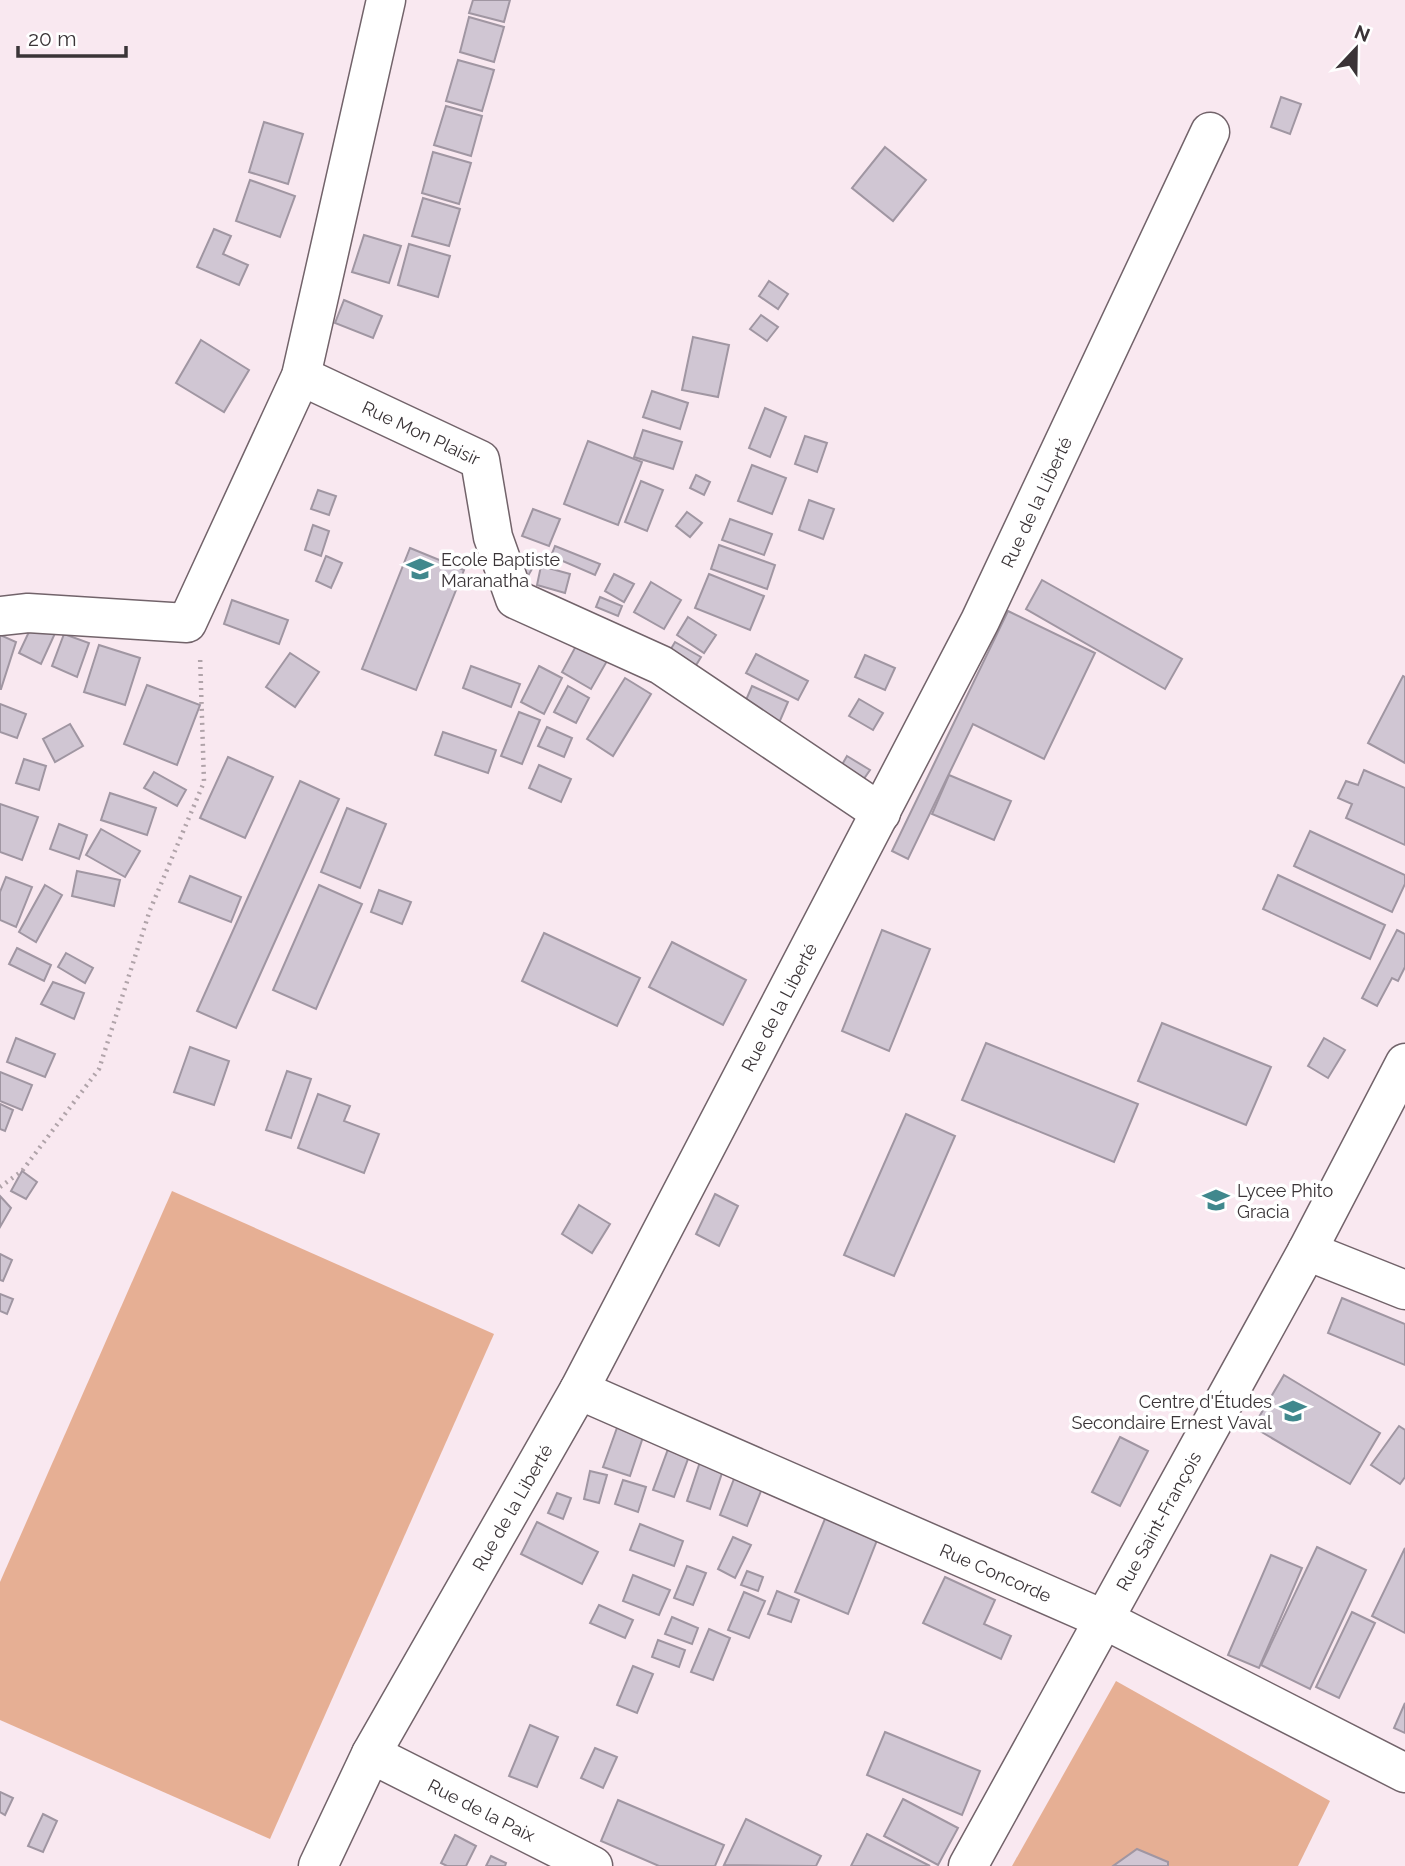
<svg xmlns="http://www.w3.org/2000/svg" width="1405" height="1866" font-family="Raleway,sans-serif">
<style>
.green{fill:#e6af94}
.building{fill:#d0c6d3;stroke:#a096a2;stroke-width:2}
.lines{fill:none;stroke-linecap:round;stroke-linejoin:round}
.minor-casing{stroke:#72636a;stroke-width:41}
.path{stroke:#b0a3a9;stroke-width:4.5;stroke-dasharray:2 5;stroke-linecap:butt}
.minor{stroke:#fff;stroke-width:38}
.labels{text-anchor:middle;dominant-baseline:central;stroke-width:7;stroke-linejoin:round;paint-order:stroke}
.street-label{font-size:18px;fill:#3a3437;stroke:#fff}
.poi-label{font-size:18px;fill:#3a3437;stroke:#fff;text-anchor:start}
</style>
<rect width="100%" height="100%" fill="#f9e8f0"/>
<g class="green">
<polygon points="172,1191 494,1334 270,1839 0,1720 0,1582"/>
<polygon points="1116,1681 1330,1801 1298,1866 1012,1866"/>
</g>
<g class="building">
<polygon points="473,0 510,0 504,22 469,13"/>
<polygon points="469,17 504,27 494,62 460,52"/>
<polygon points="458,60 494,70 482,111 446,101"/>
<polygon points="1281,97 1301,104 1290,134 1271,127"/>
<polygon points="446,106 482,116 471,156 434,145"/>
<polygon points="264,122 303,134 288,184 249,172"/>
<polygon points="885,147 926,180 893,221 852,188"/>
<polygon points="433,152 471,163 459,204 422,193"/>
<polygon points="250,180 295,196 280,237 236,221"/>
<polygon points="423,198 460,209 449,246 412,236"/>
<polygon points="214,229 231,236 223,254 248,265 239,285 197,267"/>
<polygon points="364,235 401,246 389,283 352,272"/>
<polygon points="409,244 450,256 438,297 398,285"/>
<polygon points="769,281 788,294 778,309 759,296"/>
<polygon points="344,300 382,316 373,338 335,323"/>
<polygon points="761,315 778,327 767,341 750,329"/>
<polygon points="693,337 729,345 718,397 682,390"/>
<polygon points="201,340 249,370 224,412 176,383"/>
<polygon points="652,391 688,403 680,429 643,417"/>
<polygon points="765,408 786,417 770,457 749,448"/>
<polygon points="643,430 682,442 673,469 634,457"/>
<polygon points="805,436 827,443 817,472 795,464"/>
<polygon points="588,441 642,462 618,525 564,504"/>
<polygon points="752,465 786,478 772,514 738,501"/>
<polygon points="696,475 710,482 704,495 690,488"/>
<polygon points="641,481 663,490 647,531 625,522"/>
<polygon points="318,490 336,496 329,515 311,509"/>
<polygon points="809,500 834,509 823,539 799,530"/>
<polygon points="533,509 560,519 549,546 522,536"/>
<polygon points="687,512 702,523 690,537 676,526"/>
<polygon points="730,519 772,534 764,555 722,540"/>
<polygon points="313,525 329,531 321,556 305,550"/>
<polygon points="719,545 775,565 767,589 711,569"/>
<polygon points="555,546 600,564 595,575 551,556"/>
<polygon points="410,548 464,570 416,690 362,669"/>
<polygon points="524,554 536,562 525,581 512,574"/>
<polygon points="326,556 342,563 331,588 316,581"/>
<polygon points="541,566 570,574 565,593 537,585"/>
<polygon points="614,574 634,584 624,602 605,591"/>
<polygon points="709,574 764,596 750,630 695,608"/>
<polygon points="1042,580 1182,659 1165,689 1026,609"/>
<polygon points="651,582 681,600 664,629 634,612"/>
<polygon points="600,597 622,606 618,616 596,607"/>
<polygon points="232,600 288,620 279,644 224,624"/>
<polygon points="1008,611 1095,653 1044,759 973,724 908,859 892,851"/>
<polygon points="688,617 716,635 704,653 677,635"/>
<polygon points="35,619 57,629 41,664 19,653"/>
<polygon points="64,634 89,643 77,677 52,666"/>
<polygon points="0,635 16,642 1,689 0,689"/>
<polygon points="675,642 701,657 690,675 665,659"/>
<polygon points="577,644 607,661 591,689 562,672"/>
<polygon points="99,645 140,658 125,705 84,692"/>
<polygon points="290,653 319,672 295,707 266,687"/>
<polygon points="756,654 808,681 798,700 746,673"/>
<polygon points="865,655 895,668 885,690 855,677"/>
<polygon points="471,666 520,684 511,707 463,688"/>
<polygon points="539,666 562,678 544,714 521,702"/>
<polygon points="1403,676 1405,677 1405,763 1368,743"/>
<polygon points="625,678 651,694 613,756 587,739"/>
<polygon points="147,685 200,705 177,765 124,744"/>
<polygon points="568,686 589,698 576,723 554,712"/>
<polygon points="752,686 788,702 779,723 743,707"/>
<polygon points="859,699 883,713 873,730 849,716"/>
<polygon points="0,704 26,714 17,738 0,732"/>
<polygon points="519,712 540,720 522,764 501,756"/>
<polygon points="70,724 83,746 55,762 43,739"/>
<polygon points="547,727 572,738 564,757 538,746"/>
<polygon points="443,732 496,750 488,773 435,755"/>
<polygon points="847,756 870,770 861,783 839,770"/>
<polygon points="228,757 273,777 245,838 200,818"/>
<polygon points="24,759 46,766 39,790 16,783"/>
<polygon points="539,765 571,779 561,802 529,788"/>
<polygon points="1364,770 1405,788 1405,845 1346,818 1352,804 1338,798 1346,781 1358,785"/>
<polygon points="154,772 186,790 177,806 144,788"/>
<polygon points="949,775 1011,801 994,840 932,814"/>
<polygon points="300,781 339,799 236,1028 197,1011"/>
<polygon points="110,793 156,808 147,835 101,820"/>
<polygon points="0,804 38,817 22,860 0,852"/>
<polygon points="347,808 386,824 360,888 321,872"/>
<polygon points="59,824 87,835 79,859 50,849"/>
<polygon points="101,829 140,851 125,877 86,855"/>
<polygon points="1310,831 1405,875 1405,884 1392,912 1294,866"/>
<polygon points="77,871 120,880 114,906 72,896"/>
<polygon points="1278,875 1385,925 1370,959 1263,909"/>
<polygon points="190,876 241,897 231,922 179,902"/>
<polygon points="6,877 32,887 16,927 0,920 0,892"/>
<polygon points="45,885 62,895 36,942 19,932"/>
<polygon points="319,885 362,904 316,1009 273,990"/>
<polygon points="379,890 411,902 402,924 371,912"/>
<polygon points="882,930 930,949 889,1051 842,1031"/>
<polygon points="1397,930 1405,934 1405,967 1398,981 1392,978 1377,1006 1362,998"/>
<polygon points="544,933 640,978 617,1026 522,981"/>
<polygon points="672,942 746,980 723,1025 649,987"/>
<polygon points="17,948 51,965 44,981 9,964"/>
<polygon points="66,953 93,968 85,983 58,967"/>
<polygon points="53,982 84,993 74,1019 41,1004"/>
<polygon points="1162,1023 1271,1067 1246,1125 1138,1081"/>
<polygon points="16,1038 55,1054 45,1077 7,1062"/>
<polygon points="1324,1038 1345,1050 1328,1078 1308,1066"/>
<polygon points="986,1043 1138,1104 1114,1162 962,1100"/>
<polygon points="190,1047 229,1061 214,1105 174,1092"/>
<polygon points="287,1071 311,1079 291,1138 266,1130"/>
<polygon points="0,1072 32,1085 22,1110 0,1101"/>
<polygon points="318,1094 350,1106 344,1121 379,1134 364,1173 298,1148"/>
<polygon points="0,1104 13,1110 5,1131 0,1129"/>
<polygon points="906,1114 955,1136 894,1276 844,1255"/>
<polygon points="22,1171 37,1182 26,1199 11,1191"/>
<polygon points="715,1194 738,1206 719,1246 696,1234"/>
<polygon points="0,1196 11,1208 0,1227"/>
<polygon points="579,1205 610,1224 592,1253 562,1234"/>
<polygon points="0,1254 12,1260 3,1281 0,1280"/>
<polygon points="0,1294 13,1299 7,1314 0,1311"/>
<polygon points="1342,1298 1405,1324 1405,1365 1328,1333"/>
<polygon points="1284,1375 1380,1433 1350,1484 1253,1427"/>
<polygon points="618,1425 644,1434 630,1476 603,1467"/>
<polygon points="1399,1426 1405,1430 1405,1477 1400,1484 1371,1465"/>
<polygon points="1120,1437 1148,1451 1120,1506 1092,1492"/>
<polygon points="671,1441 692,1448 674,1497 653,1490"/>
<polygon points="704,1450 727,1458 710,1509 687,1501"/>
<polygon points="739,1466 767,1476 747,1526 720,1515"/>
<polygon points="590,1471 607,1475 599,1503 584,1499"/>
<polygon points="623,1480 646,1487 638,1512 615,1504"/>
<polygon points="557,1493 571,1498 563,1519 548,1513"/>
<polygon points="829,1509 881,1530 848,1614 795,1592"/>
<polygon points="537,1522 598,1552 582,1584 521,1554"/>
<polygon points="640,1524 683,1541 674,1566 630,1550"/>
<polygon points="733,1537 751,1545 735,1578 718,1569"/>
<polygon points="1317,1547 1366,1570 1310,1689 1261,1665"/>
<polygon points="1405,1548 1405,1633 1372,1616"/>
<polygon points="1271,1555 1302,1568 1259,1668 1228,1655"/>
<polygon points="687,1566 706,1573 693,1605 674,1598"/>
<polygon points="747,1571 763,1577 758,1591 741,1585"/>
<polygon points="633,1575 670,1590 659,1615 623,1601"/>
<polygon points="945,1577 995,1600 984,1624 1011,1636 1001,1659 923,1623"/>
<polygon points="777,1591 799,1600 791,1622 768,1614"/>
<polygon points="744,1592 765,1601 749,1638 728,1630"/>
<polygon points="599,1605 633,1620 625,1638 590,1623"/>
<polygon points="1352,1612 1375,1623 1339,1698 1316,1687"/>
<polygon points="672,1617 698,1628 692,1644 665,1634"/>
<polygon points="709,1629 730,1638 713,1680 691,1672"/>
<polygon points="658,1640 685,1650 679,1667 652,1657"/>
<polygon points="633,1666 653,1674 637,1713 617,1705"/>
<polygon points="1405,1703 1405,1733 1394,1728"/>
<polygon points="530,1725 558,1737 537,1787 509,1776"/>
<polygon points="885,1732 980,1771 962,1815 867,1775"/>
<polygon points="595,1748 617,1757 603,1788 581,1778"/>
<polygon points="0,1792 13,1798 5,1815 0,1812"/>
<polygon points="903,1799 958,1828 938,1865 884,1836"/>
<polygon points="618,1800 724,1845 715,1866 659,1866 601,1841"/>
<polygon points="43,1814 57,1821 43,1852 28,1846"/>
<polygon points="746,1819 821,1856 816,1866 724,1865"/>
<polygon points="867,1834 930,1866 851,1866"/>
<polygon points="455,1835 476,1846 466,1866 447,1866 441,1863"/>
<polygon points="1137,1849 1168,1862 1168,1866 1113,1866"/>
<polygon points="491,1856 506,1863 505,1866 486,1866"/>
</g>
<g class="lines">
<g class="minor-casing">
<g id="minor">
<path id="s1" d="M301,376l179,84 13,77 22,62 146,66 220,148"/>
<polyline points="0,616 28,613 187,623 301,376 386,0"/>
<polyline points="1307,1251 1405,1290"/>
<path id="s2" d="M579,1390l526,230 300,153"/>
<path id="s3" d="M371,1754l222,112"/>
<path id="s4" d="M318,1866l53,-112 208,-364 401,-769 230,-489"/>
<path id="s5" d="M968,1866l339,-615 98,-188"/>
</g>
</g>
<polyline class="path" points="0,1187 22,1171 99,1069 150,910 204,782 200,655"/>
<use href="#minor" class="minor"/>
</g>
<defs>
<g id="school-bare" transform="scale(2.1)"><path d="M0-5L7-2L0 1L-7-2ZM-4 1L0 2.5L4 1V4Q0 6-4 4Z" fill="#40888d" stroke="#fff" stroke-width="2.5" paint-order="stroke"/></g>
</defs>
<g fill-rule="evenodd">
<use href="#school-bare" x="420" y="569"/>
<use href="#school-bare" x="1216" y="1200"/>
<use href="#school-bare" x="1293" y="1411"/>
</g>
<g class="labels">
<g class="street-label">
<text stroke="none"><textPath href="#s1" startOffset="133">Rue Mon Plaisir</textPath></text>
<text stroke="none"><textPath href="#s4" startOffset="1542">Rue de la Liberté</textPath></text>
<text stroke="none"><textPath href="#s4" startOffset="975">Rue de la Liberté</textPath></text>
<text stroke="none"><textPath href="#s4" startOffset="408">Rue de la Liberté</textPath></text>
<text stroke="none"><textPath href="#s5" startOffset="394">Rue Saint-François</textPath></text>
<text stroke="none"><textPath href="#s2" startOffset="455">Rue Concorde</textPath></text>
<text stroke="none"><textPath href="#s3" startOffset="124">Rue de la Paix</textPath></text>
</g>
<g class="poi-label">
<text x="441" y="559">Ecole Baptiste<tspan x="441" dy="21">Maranatha</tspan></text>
<text x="1237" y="1190">Lycee Phito<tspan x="1237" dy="21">Gracia</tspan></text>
<text x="1272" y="1401" text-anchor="end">Centre d'Études<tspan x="1272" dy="21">Secondaire Ernest Vaval</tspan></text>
</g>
</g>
<g transform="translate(1356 49) rotate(22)" stroke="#ffffff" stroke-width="5" paint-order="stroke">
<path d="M0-5L12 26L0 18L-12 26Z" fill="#3a3437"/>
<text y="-10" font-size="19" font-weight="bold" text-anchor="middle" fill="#3a3437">N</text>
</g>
<path d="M18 46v10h108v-10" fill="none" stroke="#3a3437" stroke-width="3.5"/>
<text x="28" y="46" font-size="21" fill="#3a3437" stroke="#ffffff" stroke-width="5" paint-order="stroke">20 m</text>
</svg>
